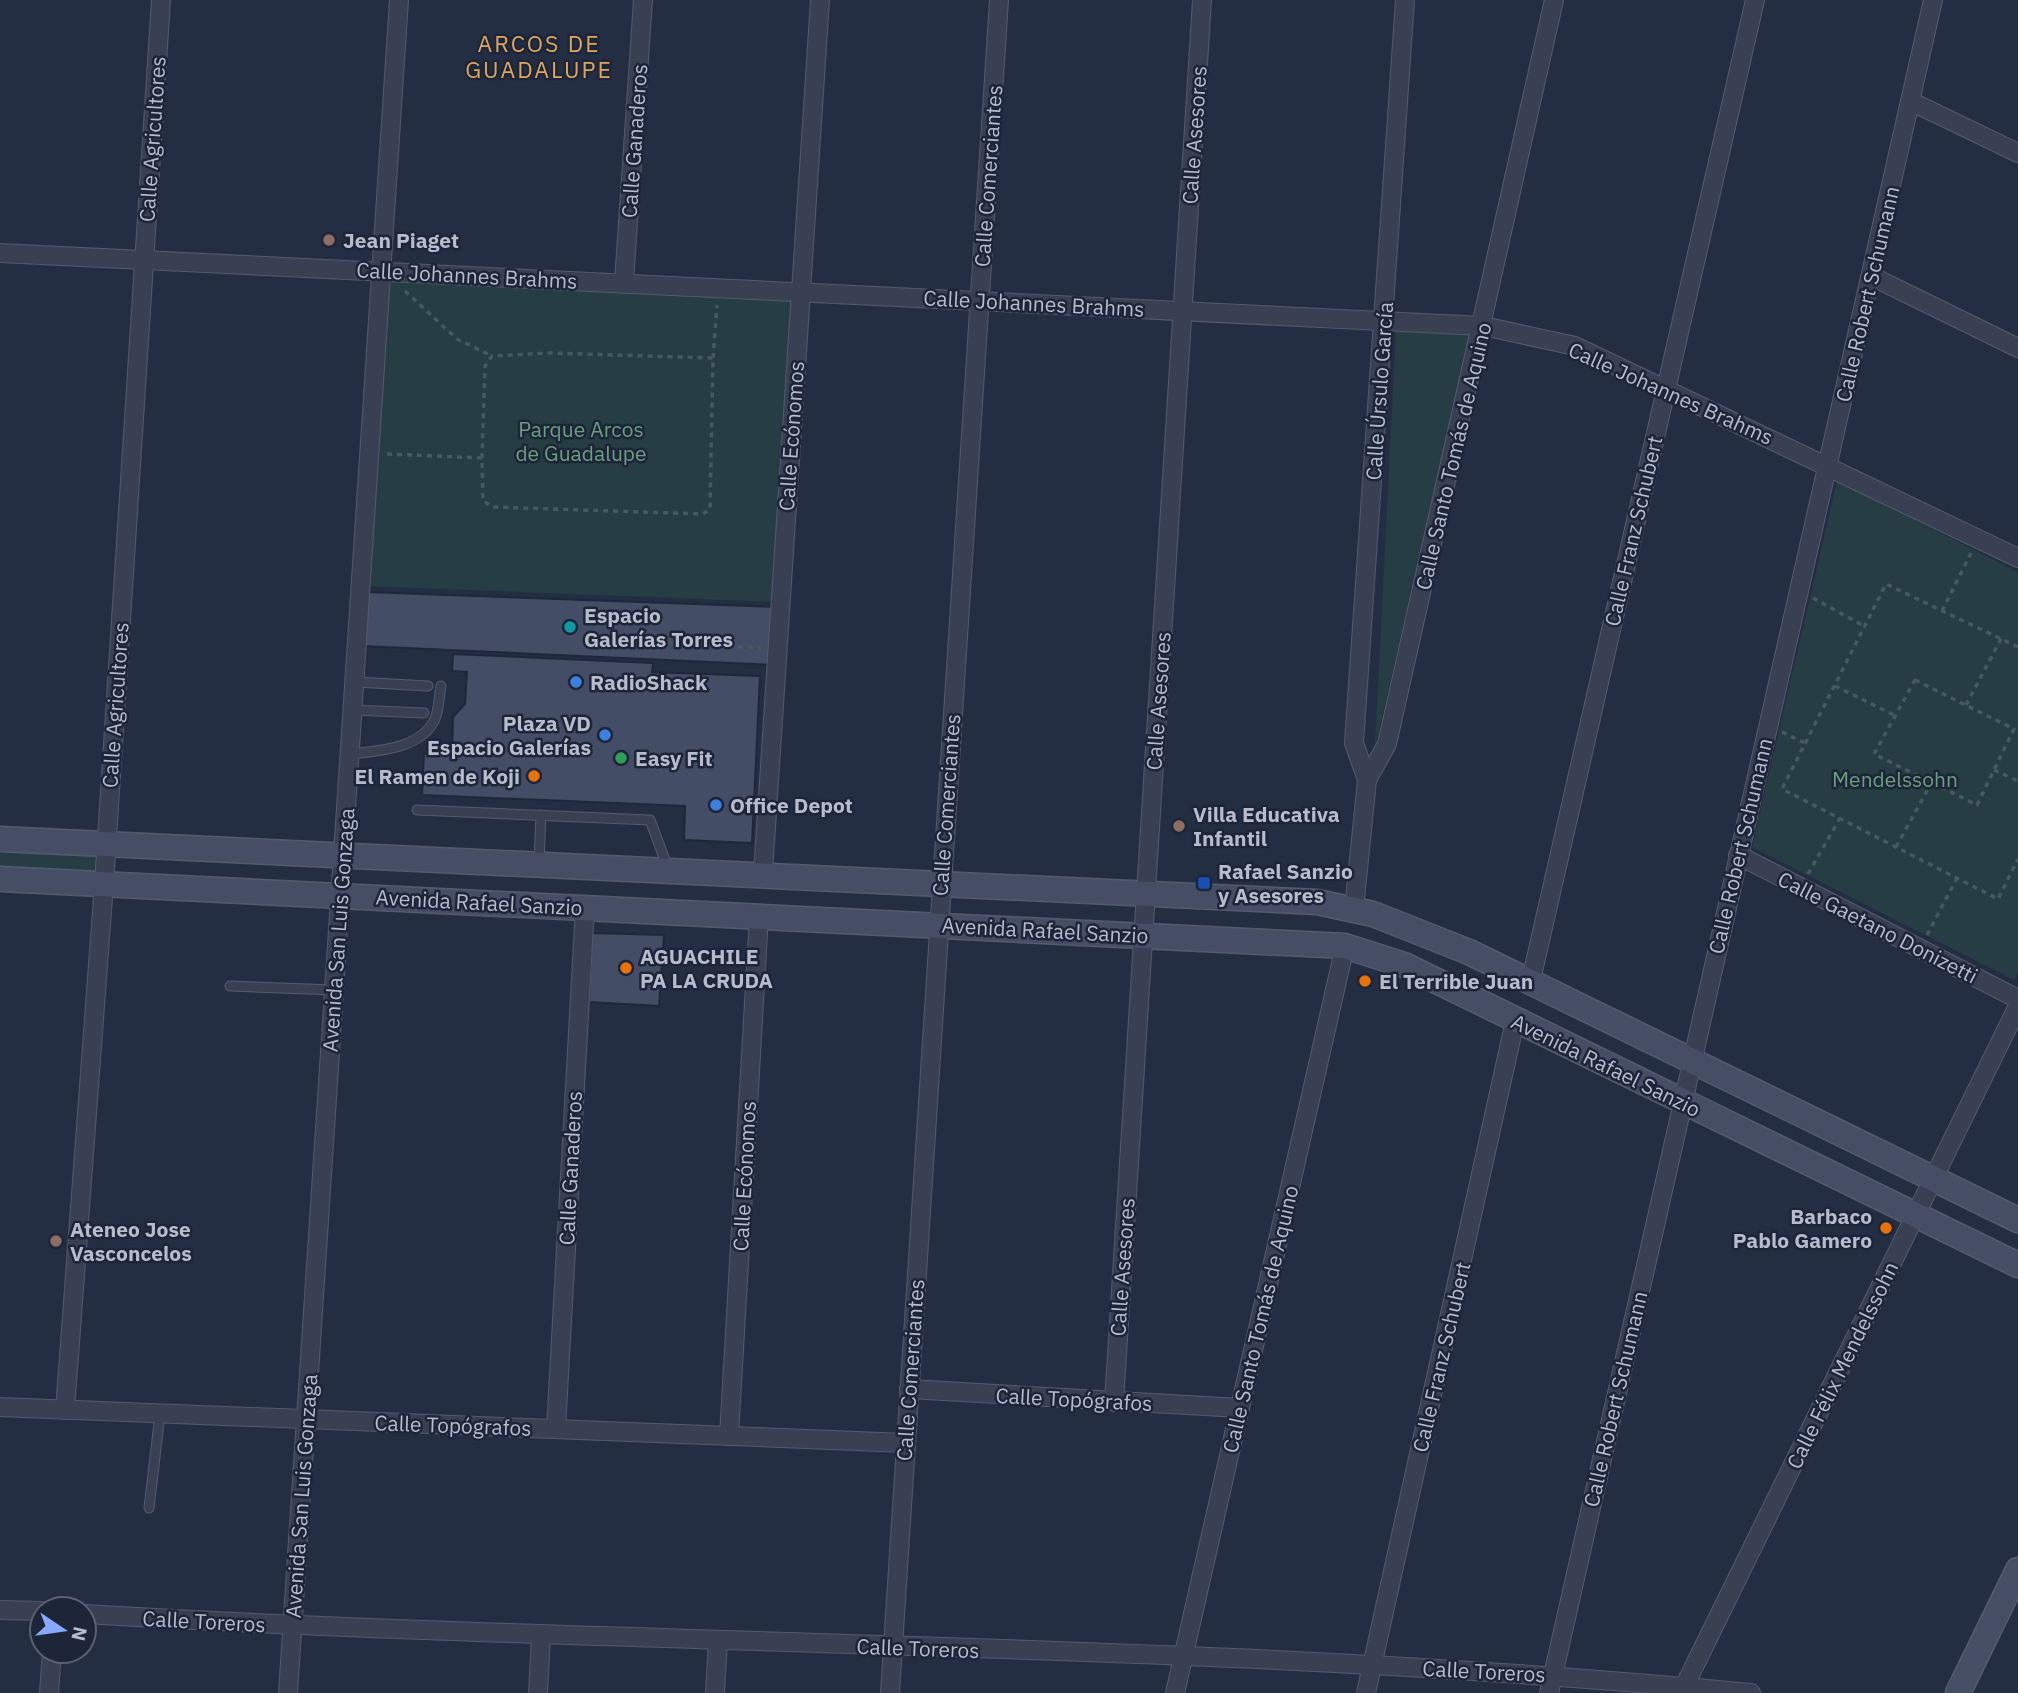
<svg xmlns="http://www.w3.org/2000/svg" width="2018" height="1693" font-family="'IBM Plex Sans',sans-serif">
<style>
.green{fill:#263d44}
.building{fill:#434d65;stroke:#1f273a;stroke-width:2}
.lines{fill:none;stroke-linecap:round;stroke-linejoin:round}
.lane-casing{stroke:#545b6d;stroke-width:11}
.street-casing{stroke:#545b6d;stroke-width:20}
.secondary-casing{stroke:#545b6d;stroke-width:27}
.path{stroke:#445a60;stroke-width:3.5;stroke-dasharray:5 5;stroke-linecap:butt}
.lane{stroke:#394052;stroke-width:9}
.street{stroke:#394052;stroke-width:18}
.secondary{stroke:#464e66;stroke-width:24}
.education-dot{fill:#8d6e63;stroke:#1d2538;stroke-width:2.5}
.culture-dot{fill:#0f9aa8;stroke:#1d2538;stroke-width:2.5}
.shop-dot{fill:#3f7fe0;stroke:#1d2538;stroke-width:2.5}
.leisure-dot{fill:#2e9e5b;stroke:#1d2538;stroke-width:2.5}
.food-dot{fill:#e8710a;stroke:#1d2538;stroke-width:2.5}
.transit-dot{fill:#1a4fb4;stroke:#1d2538;stroke-width:2.5}
.labels{text-anchor:middle;dominant-baseline:central;stroke-width:5;stroke-linejoin:round;paint-order:stroke}
.street-label{font-size:21px;fill:#b6bccc;stroke:#1d2538}
.poi-label{font-size:21px;font-weight:bold;fill:#b6bccc;stroke:#1d2538;text-anchor:start}
.park-label{font-size:21px;fill:#6b9f7d;stroke:#1d2538}
.neighbourhood-label{font-size:23px;letter-spacing:2px;fill:#dea55f;stroke:#1d2538}
</style>
<rect width="100%" height="100%" fill="#242e43"/>
<g class="green">
<polygon points="388,279 797,296 774,602 367,586"/>
<polygon points="1396,330 1471,333 1375,747"/>
<polygon points="1837,481 2018,572 2018,972 2014,980 1752,847"/>
<polygon points="0,848 97,853 96,877 0,872"/>
</g>
<g class="building">
<polygon points="366,592 777,607 773,665 362,646"/>
<polygon points="453,654 653,663 652,672 760,676 752,843 684,840 685,806 422,795 424,753 452,754 453,717 465,704 467,672 452,671"/>
<polygon points="592,933 664,935 659,1006 589,1002"/>
</g>
<g class="lines">
<g class="lane-casing">
<g id="lane">
<polyline points="355,682 428,686"/>
<polyline points="353,710 424,713"/>
<path d="M350,754c28,-3 71,-5 85,-35 4,-9 4,-23 6,-33"/>
<polyline points="417,810 650,820 668,868"/>
<polyline points="539,862 541,815"/>
<polyline points="230,986 334,990"/>
<polyline points="149,1508 160,1414"/>
</g>
</g>
<g class="street-casing">
<g id="street">
<polyline points="1910,101 2018,153"/>
<polyline points="0,253 1483,326 1575,346 2018,558"/>
<polyline points="1871,276 2018,348"/>
<polyline points="624,282 643,0"/>
<polyline points="1367,780 1354,743 1405,0"/>
<polyline points="1738,855 2018,999"/>
<polyline points="763,873 820,0"/>
<polyline points="1354,909 1367,780 1387,744 1554,0"/>
<polyline points="1531,980 1755,0"/>
<polyline points="909,1389 1240,1408"/>
<polyline points="1114,1402 1202,0"/>
<polyline points="0,1407 906,1443"/>
<polyline points="65,1410 104,884 161,0"/>
<polyline points="556,1429 585,907"/>
<polyline points="729,1436 759,916"/>
<polyline points="0,1610 42,1611"/>
<path d="M84,1614c555,33 1113,26 1667,79"/>
<polyline points="1684,1687 2018,1006"/>
<polyline points="49,1693 52,1651"/>
<polyline points="288,1693 399,0"/>
<polyline points="538,1693 541,1635"/>
<polyline points="715,1693 718,1641"/>
<polyline points="890,1693 999,0"/>
<polyline points="1175,1693 1345,946"/>
<polyline points="1366,1693 1515,1021"/>
<polyline points="1549,1693 1933,0"/>
</g>
</g>
<g class="secondary-casing">
<g id="secondary">
<polyline points="0,839 1317,902 1373,914 1469,952 2018,1220"/>
<polyline points="0,879 1345,946 1404,965 2018,1265"/>
<polyline points="1958,1693 2018,1570"/>
</g>
</g>
<g class="path">
<polyline points="405,291 457,339 492,356"/>
<polyline points="713,358 717,305"/>
<polyline points="387,454 482,458 483,501 493,507 703,514 710,509 713,358 549,353 492,356 485,366 482,458"/>
<polyline points="1813,598 1864,626"/>
<polyline points="1942,611 1971,553"/>
<polyline points="658,642 761,648"/>
<polyline points="2018,647 1886,584 1782,789 1998,899 2018,859"/>
<polygon points="1915,680 2014,729 1977,805 1874,754"/>
<polyline points="1835,686 1896,716"/>
<polyline points="1966,705 2001,639"/>
<polyline points="1782,732 1805,743"/>
<polyline points="1994,770 2018,781"/>
<polyline points="1896,847 1932,782"/>
<polyline points="1808,874 1840,818"/>
<polyline points="1927,935 1957,878"/>
</g>
<use href="#lane" class="lane"/>
<use href="#street" class="street"/>
<use href="#secondary" class="secondary"/>
</g>
<g class="education-dot">
<circle cx="329" cy="240" r="7"/>
<circle cx="1179" cy="826" r="7"/>
<circle cx="56" cy="1241" r="7"/>
</g>
<circle class="culture-dot" cx="570" cy="627" r="7"/>
<g class="shop-dot">
<circle cx="576" cy="682" r="7"/>
<circle cx="605" cy="735" r="7"/>
<circle cx="716" cy="805" r="7"/>
</g>
<circle class="leisure-dot" cx="621" cy="758" r="7"/>
<g class="food-dot">
<circle cx="534" cy="776" r="7"/>
<circle cx="626" cy="968" r="7"/>
<circle cx="1365" cy="981" r="7"/>
<circle cx="1886" cy="1228" r="7"/>
</g>
<rect class="transit-dot" x="1197" y="876" width="14" height="14" rx="3.5"/>
<g class="labels">
<g class="street-label">
<text transform="translate(1194 135) rotate(-86)">Calle Asesores</text>
<text transform="translate(152 139) rotate(-86)">Calle Agricultores</text>
<text transform="translate(634 141) rotate(-86)">Calle Ganaderos</text>
<text transform="translate(988 176) rotate(-86)">Calle Comerciantes</text>
<text transform="translate(467 275) rotate(3)">Calle Johannes Brahms</text>
<text transform="translate(1867 294) rotate(-77)">Calle Robert Schumann</text>
<text transform="translate(1034 303) rotate(3)">Calle Johannes Brahms</text>
<text transform="translate(1379 391) rotate(-86)">Calle Úrsulo García</text>
<text transform="translate(1671 393) rotate(24)">Calle Johannes Brahms</text>
<text transform="translate(791 436) rotate(-86)">Calle Ecónomos</text>
<text transform="translate(1453 456) rotate(-77)">Calle Santo Tomás de Aquino</text>
<text transform="translate(1633 531) rotate(-77)">Calle Franz Schubert</text>
<text transform="translate(1158 701) rotate(-86)">Calle Asesores</text>
<text transform="translate(115 705) rotate(-86)">Calle Agricultores</text>
<text transform="translate(946 805) rotate(-86)">Calle Comerciantes</text>
<text transform="translate(1740 846) rotate(-77)">Calle Robert Schumann</text>
<text transform="translate(479 902) rotate(3)">Avenida Rafael Sanzio</text>
<text transform="translate(1878 927) rotate(27)">Calle Gaetano Donizetti</text>
<text transform="translate(338 930) rotate(-86)">Avenida San Luis Gonzaga</text>
<text transform="translate(1045 930) rotate(3)">Avenida Rafael Sanzio</text>
<text transform="translate(1606 1065) rotate(26)">Avenida Rafael Sanzio</text>
<text transform="translate(570 1168) rotate(-87)">Calle Ganaderos</text>
<text transform="translate(744 1176) rotate(-87)">Calle Ecónomos</text>
<text transform="translate(1122 1267) rotate(-86)">Calle Asesores</text>
<text transform="translate(1260 1319) rotate(-77)">Calle Santo Tomás de Aquino</text>
<text transform="translate(1441 1357) rotate(-77)">Calle Franz Schubert</text>
<text transform="translate(1842 1365) rotate(-64)">Calle Félix Mendelssohn</text>
<text transform="translate(910 1370) rotate(-86)">Calle Comerciantes</text>
<text transform="translate(1074 1399) rotate(3)">Calle Topógrafos</text>
<text transform="translate(1615 1399) rotate(-77)">Calle Robert Schumann</text>
<text transform="translate(453 1425) rotate(2)">Calle Topógrafos</text>
<text transform="translate(301 1496) rotate(-86)">Avenida San Luis Gonzaga</text>
<text transform="translate(204 1621) rotate(3)">Calle Toreros</text>
<text transform="translate(918 1648) rotate(2)">Calle Toreros</text>
<text transform="translate(1484 1671) rotate(3)">Calle Toreros</text>
</g>
<g class="poi-label">
<text x="343" y="240">Jean Piaget</text>
<text x="584" y="615">Espacio<tspan x="584" dy="24">Galerías Torres</tspan></text>
<text x="590" y="682">RadioShack</text>
<text x="591" y="723" text-anchor="end">Plaza VD<tspan x="591" dy="24">Espacio Galerías</tspan></text>
<text x="635" y="758">Easy Fit</text>
<text x="520" y="776" text-anchor="end">El Ramen de Koji</text>
<text x="730" y="805">Office Depot</text>
<text x="1193" y="814">Villa Educativa<tspan x="1193" dy="24">Infantil</tspan></text>
<text x="1218" y="871">Rafael Sanzio<tspan x="1218" dy="24">y Asesores</tspan></text>
<text x="640" y="956">AGUACHILE<tspan x="640" dy="24">PA LA CRUDA</tspan></text>
<text x="1379" y="981">El Terrible Juan</text>
<text x="1872" y="1216" text-anchor="end">Barbaco<tspan x="1872" dy="24">Pablo Gamero</tspan></text>
<text x="70" y="1229">Ateneo Jose<tspan x="70" dy="24">Vasconcelos</tspan></text>
</g>
<g class="park-label">
<text x="581" y="429">Parque Arcos<tspan x="581" dy="24">de Guadalupe</tspan></text>
<text x="1895" y="779">Mendelssohn</text>
</g>
<g class="neighbourhood-label">
<text x="539" y="43">ARCOS DE<tspan x="539" dy="26">GUADALUPE</tspan></text>
</g>
</g>
<g transform="translate(63 1630) rotate(103)"><circle r="33" fill="#1d2538" stroke="#5a6173" stroke-width="2"/>
<path d="M0-5L12 26L0 18L-12 26Z" fill="#88a8ff"/>
<text y="-10" font-size="19" font-weight="bold" text-anchor="middle" fill="#b6bccc">N</text>
</g>
</svg>
